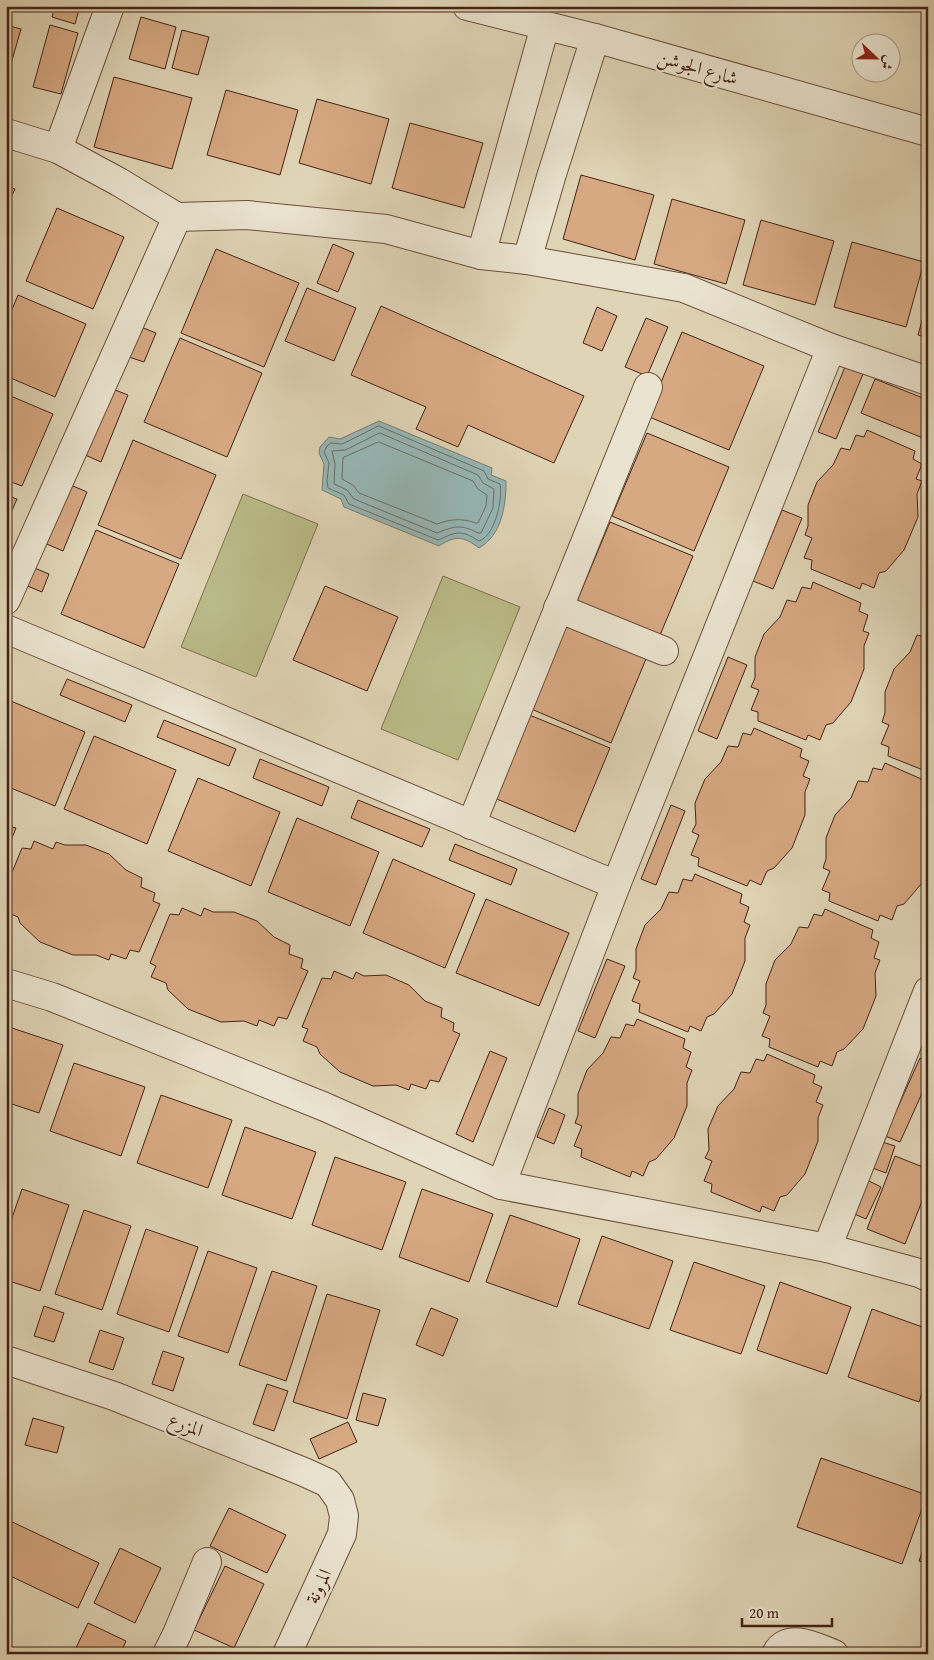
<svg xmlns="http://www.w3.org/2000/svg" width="934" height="1660" font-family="'Gentium Book Plus',Amiri,serif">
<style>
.green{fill:#babb88;stroke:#806f4e}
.water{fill:#96b7b6;stroke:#767c75}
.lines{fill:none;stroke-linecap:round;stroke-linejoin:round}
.shore{stroke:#6e6d65;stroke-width:1}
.building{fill:#d7a983;stroke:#452314}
.minor-casing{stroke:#6c4f3c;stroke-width:30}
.minor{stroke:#eae3cf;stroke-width:28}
.labels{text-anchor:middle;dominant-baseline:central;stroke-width:4.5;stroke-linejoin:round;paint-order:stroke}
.street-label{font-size:19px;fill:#452314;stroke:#eae3cf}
</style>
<rect width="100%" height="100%" fill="#dfd4b5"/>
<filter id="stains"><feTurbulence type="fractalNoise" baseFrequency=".004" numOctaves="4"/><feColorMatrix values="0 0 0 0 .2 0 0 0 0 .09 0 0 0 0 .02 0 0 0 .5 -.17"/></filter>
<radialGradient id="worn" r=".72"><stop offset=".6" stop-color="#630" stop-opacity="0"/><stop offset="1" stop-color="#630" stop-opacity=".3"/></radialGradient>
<g class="green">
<polygon points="243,494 318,524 256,677 181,647"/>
<polygon points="443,576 520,607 458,760 381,729"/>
</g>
<path class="water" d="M379,421l113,47 -1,7 15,6c0,24 -4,54 -27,67 -16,-12 -23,-13 -40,-2l-95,-39 -3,-8 -19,-9 2,-26 -5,-11 1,-6 9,-10 11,2z"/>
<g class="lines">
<g class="shore">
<path d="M379,426l105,45 4,8 12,5c3,15 -5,52 -21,57 -19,-12 -22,-9 -41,-1l-89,-36 -5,-9 -16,-7 -1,-8 2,-17 -5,-11 3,-6 4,-3 11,1z"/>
<path d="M380,433l98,42 5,8 11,6 -1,19 -12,25h-3c-17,-9 -24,-7 -41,0l-83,-34 -7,-9 -13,-6 1,-20 -3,-13 13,-1z"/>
<path d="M379,442l94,39 5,8 9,6 -1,11 -8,17h-2c-15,-5 -25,-4 -39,1l-78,-31 -6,-8 -11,-6 1,-21z"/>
</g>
</g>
<g class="building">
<polygon points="55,6 80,6 75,24 52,17"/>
<polygon points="141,17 176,27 165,69 129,59"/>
<polygon points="6,25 21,29 6,81"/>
<polygon points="50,25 78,33 61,94 33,87"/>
<polygon points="182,30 209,37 198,75 172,68"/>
<polygon points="114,77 192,98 172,169 94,147"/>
<polygon points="226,90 298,110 280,175 207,155"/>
<polygon points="317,99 389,119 371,184 299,163"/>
<polygon points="410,123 483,143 464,208 392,188"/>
<polygon points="581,175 654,195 635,260 563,239"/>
<polygon points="6,186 15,189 6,208"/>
<polygon points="672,199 745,220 726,284 654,264"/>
<polygon points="57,208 124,237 93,309 26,281"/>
<polygon points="761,220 834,241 815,305 743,285"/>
<polygon points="852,242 924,262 906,327 834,307"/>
<polygon points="333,244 354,253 338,292 317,283"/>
<polygon points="216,249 299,283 264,367 181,333"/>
<polygon points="307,288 356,308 334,361 285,341"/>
<polygon points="18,295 86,324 55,397 6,376 6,324"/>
<polygon points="928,299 928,338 918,335"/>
<polygon points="381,306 584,396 554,463 468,425 458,447 416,429 426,407 351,375"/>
<polygon points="597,307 617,316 602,351 583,343"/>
<polygon points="646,318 668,327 647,376 625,367"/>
<polygon points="141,327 156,333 144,362 129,357"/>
<polygon points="682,332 764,366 729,450 647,416"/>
<polygon points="180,338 262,373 227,457 144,422"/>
<polygon points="845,367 863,374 836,439 818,432"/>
<polygon points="875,379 928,400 928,440 861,413"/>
<polygon points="110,388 128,395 101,462 83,454"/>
<polygon points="6,394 53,414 22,486 6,480"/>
<polygon points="867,430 915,451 913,459 922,464 916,479 922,481 917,494 918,517 904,550 886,571 879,573 874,588 862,583 860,589 811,569 812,560 804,558 812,538 805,535 808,526 808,505 817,482 833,465 841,448 850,450 856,435 864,437"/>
<polygon points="647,433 729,467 694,551 612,516"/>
<polygon points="133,440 216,475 181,559 98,525"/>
<polygon points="66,483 87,492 63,551 42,542"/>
<polygon points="6,495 17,499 6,524"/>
<polygon points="782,510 802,518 773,589 753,581"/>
<polygon points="610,522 693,556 658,640 575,606"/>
<polygon points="96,530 179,564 144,648 61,614"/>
<polygon points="32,567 49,574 42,592 25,585"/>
<polygon points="813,582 861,603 859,611 868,615 863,631 869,633 864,646 864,669 851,702 833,723 826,725 820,740 808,735 806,740 758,721 758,712 751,710 759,690 751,687 755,678 755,657 764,634 780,617 787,600 796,602 802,587 811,589"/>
<polygon points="325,586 398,617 367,691 293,660"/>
<polygon points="564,624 646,659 611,743 529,708"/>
<polygon points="928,633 928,772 888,756 889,747 881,744 889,725 882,722 885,713 885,692 894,669 910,652 917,635 926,637"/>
<polygon points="728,657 747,665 717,739 698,731"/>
<polygon points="67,679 132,705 125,722 60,695"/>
<polygon points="6,699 85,732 55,806 6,786"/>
<polygon points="527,714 610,748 575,832 492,797"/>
<polygon points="164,720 236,749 229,766 157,737"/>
<polygon points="754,728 802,749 800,757 809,761 803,776 810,779 805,792 805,815 792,848 774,868 767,871 761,885 750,880 747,886 698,866 699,858 691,855 699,835 692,832 696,824 695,803 705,779 721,762 728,746 738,747 743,733 751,735"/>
<polygon points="94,736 176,770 147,844 64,809"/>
<polygon points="260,759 329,787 322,806 253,778"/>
<polygon points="885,763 928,782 928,869 922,883 904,904 897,906 892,920 880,915 878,921 829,901 830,893 822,890 830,871 823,868 826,859 826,838 835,815 851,798 858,781 868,782 873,768 882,770"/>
<polygon points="198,778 280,812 251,886 168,851"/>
<polygon points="358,800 430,829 422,847 351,818"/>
<polygon points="671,805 685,811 656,885 641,879"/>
<polygon points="297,818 379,852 350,926 268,892"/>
<polygon points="6,825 16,828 6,853"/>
<polygon points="34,841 53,849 56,842 65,845 86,845 109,854 126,870 142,878 141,887 155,893 153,901 160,904 139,952 130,950 126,959 111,954 109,960 96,955 73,955 40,942 20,923 18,917 6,912 8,899 6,898 6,887 22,848 31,849"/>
<polygon points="455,844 517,869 511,885 449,860"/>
<polygon points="393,859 475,894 445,968 363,933"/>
<polygon points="695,874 742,894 740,903 749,907 744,922 750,925 745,938 745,961 732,994 714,1014 707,1017 701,1031 690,1026 688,1032 639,1012 640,1004 632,1001 640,981 633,978 636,970 636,949 645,925 661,909 669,892 678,893 683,879 692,881"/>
<polygon points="486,899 569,933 539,1006 456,973"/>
<polygon points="182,908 201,916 204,908 213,912 234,912 257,921 274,937 290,945 289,954 303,959 301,968 308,971 287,1019 278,1017 274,1026 259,1020 257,1026 244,1021 221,1022 188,1009 168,990 166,983 151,977 156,966 150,963 170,914 179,915"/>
<polygon points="825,909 873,930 871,938 879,942 874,958 880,960 875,973 876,996 863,1029 844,1049 837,1052 832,1066 820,1061 818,1067 769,1047 770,1039 762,1036 770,1016 763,1013 766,1005 766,984 775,960 791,944 799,927 808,928 814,914 822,916"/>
<polygon points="607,959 625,966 595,1038 578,1031"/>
<polygon points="334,971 353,979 356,972 364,976 386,975 409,985 425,1001 442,1008 441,1017 454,1023 453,1031 460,1034 439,1082 430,1080 426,1089 411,1084 409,1090 396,1085 373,1086 340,1072 320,1054 317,1047 303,1041 308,1029 302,1027 322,978 331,979"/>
<polygon points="637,1019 685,1039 683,1048 691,1052 686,1067 692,1070 687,1083 687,1106 674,1138 656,1159 649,1162 643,1176 632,1171 630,1177 581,1157 582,1149 574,1146 582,1126 575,1123 578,1115 578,1094 587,1070 603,1053 611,1037 620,1038 626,1024 634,1026"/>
<polygon points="6,1026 63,1045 39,1113 6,1102"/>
<polygon points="490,1051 507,1058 473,1142 456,1134"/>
<polygon points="767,1054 815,1075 813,1083 822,1087 816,1102 823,1105 818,1118 818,1141 805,1174 787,1195 780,1197 774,1211 762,1206 760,1212 711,1192 712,1184 704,1181 712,1161 705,1158 709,1150 708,1129 718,1106 734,1089 741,1072 750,1073 756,1059 764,1061"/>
<polygon points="920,1058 928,1062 928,1080 900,1142 885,1136"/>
<polygon points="74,1063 145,1087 121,1156 50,1131"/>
<polygon points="161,1095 232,1120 208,1188 137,1163"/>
<polygon points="549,1108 565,1115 554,1144 537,1137"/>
<polygon points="245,1127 316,1152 292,1219 222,1195"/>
<polygon points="879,1141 895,1146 886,1173 870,1167"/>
<polygon points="895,1156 928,1169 928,1186 905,1244 867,1229"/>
<polygon points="335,1157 406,1182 382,1250 312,1225"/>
<polygon points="867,1180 881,1187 866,1219 852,1213"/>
<polygon points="22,1189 69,1205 40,1291 6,1280 6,1235"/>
<polygon points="422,1189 493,1214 469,1282 399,1257"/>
<polygon points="84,1210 131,1226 102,1310 55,1294"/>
<polygon points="510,1215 580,1239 557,1307 486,1282"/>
<polygon points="146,1229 198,1247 169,1332 117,1314"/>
<polygon points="602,1236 673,1261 649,1329 578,1304"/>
<polygon points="208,1251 257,1268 228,1353 178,1336"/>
<polygon points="694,1262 765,1286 741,1354 670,1330"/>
<polygon points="272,1271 317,1286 286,1381 239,1365"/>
<polygon points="780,1282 851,1307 827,1374 757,1350"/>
<polygon points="327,1294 380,1310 347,1419 293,1402"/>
<polygon points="44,1306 64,1313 54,1342 34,1336"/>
<polygon points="431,1308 458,1319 443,1356 416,1345"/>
<polygon points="872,1309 928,1329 928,1376 919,1402 848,1377"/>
<polygon points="100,1330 124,1338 113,1370 89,1362"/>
<polygon points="163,1351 184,1358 173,1391 152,1384"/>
<polygon points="267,1384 288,1391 274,1431 253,1424"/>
<polygon points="363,1393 386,1399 378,1426 356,1420"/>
<polygon points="33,1418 64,1427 57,1453 25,1445"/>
<polygon points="348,1422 357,1442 319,1459 310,1439"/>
<polygon points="821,1458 927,1495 902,1564 797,1527"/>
<polygon points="229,1508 286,1535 267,1573 210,1546"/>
<polygon points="6,1519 99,1563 78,1608 6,1574"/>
<polygon points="928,1536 928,1564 919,1561"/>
<polygon points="120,1548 161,1568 135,1623 94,1603"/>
<polygon points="225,1566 264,1584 234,1648 194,1630"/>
<polygon points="88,1623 126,1641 120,1654 73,1654"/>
<polygon points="6,1647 20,1654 6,1654"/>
</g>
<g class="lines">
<g class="minor-casing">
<g id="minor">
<polyline points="467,6 595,38 928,132"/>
<polyline points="6,133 58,149 119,182 177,217 247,215 386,229 481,255 527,260 684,288 831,348 928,381"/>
<polyline points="58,149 110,6"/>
<polyline points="481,255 545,26"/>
<polyline points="527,260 551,177 595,38"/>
<polyline points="6,600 177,217"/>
<polyline points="558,608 664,651"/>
<polyline points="6,629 616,885"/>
<polyline points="471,825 648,387"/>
<polyline points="6,983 52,997 325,1107 501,1185 827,1248 919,1273 928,1277"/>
<polyline points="501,1185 616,885 831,348"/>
<polyline points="827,1248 928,991"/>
<polyline points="6,1360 114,1396 304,1472 328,1483 340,1500 344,1516 342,1534 287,1654"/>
<polyline points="167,1654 177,1634 207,1562"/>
<path d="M776,1654c11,-23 42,-6 58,0"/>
</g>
</g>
<use href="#minor" class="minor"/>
</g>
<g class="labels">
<g class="street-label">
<text transform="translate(698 67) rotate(16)">شارع الجوشن</text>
<text transform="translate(186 1424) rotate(22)">المزرع</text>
<text transform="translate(318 1586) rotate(-65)">المرونة</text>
</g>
</g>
<rect width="934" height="1660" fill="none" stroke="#dfd4b5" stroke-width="25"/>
<rect x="8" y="8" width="919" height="1645" fill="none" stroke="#452314" stroke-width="2.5"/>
<rect x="12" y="12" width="909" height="1635" fill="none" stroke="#452314"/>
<g transform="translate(876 58) rotate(112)"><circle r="24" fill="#eae3cf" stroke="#a89684"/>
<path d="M0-4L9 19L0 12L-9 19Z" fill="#8f2418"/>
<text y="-8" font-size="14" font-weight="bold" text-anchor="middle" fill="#452314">ش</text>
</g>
<path d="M742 1618v8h90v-8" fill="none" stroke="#452314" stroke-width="2.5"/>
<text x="749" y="1618" font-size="15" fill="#452314" stroke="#eae3cf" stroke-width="4" paint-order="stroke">20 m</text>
<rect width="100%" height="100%" filter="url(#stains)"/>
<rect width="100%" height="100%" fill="url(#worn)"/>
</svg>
